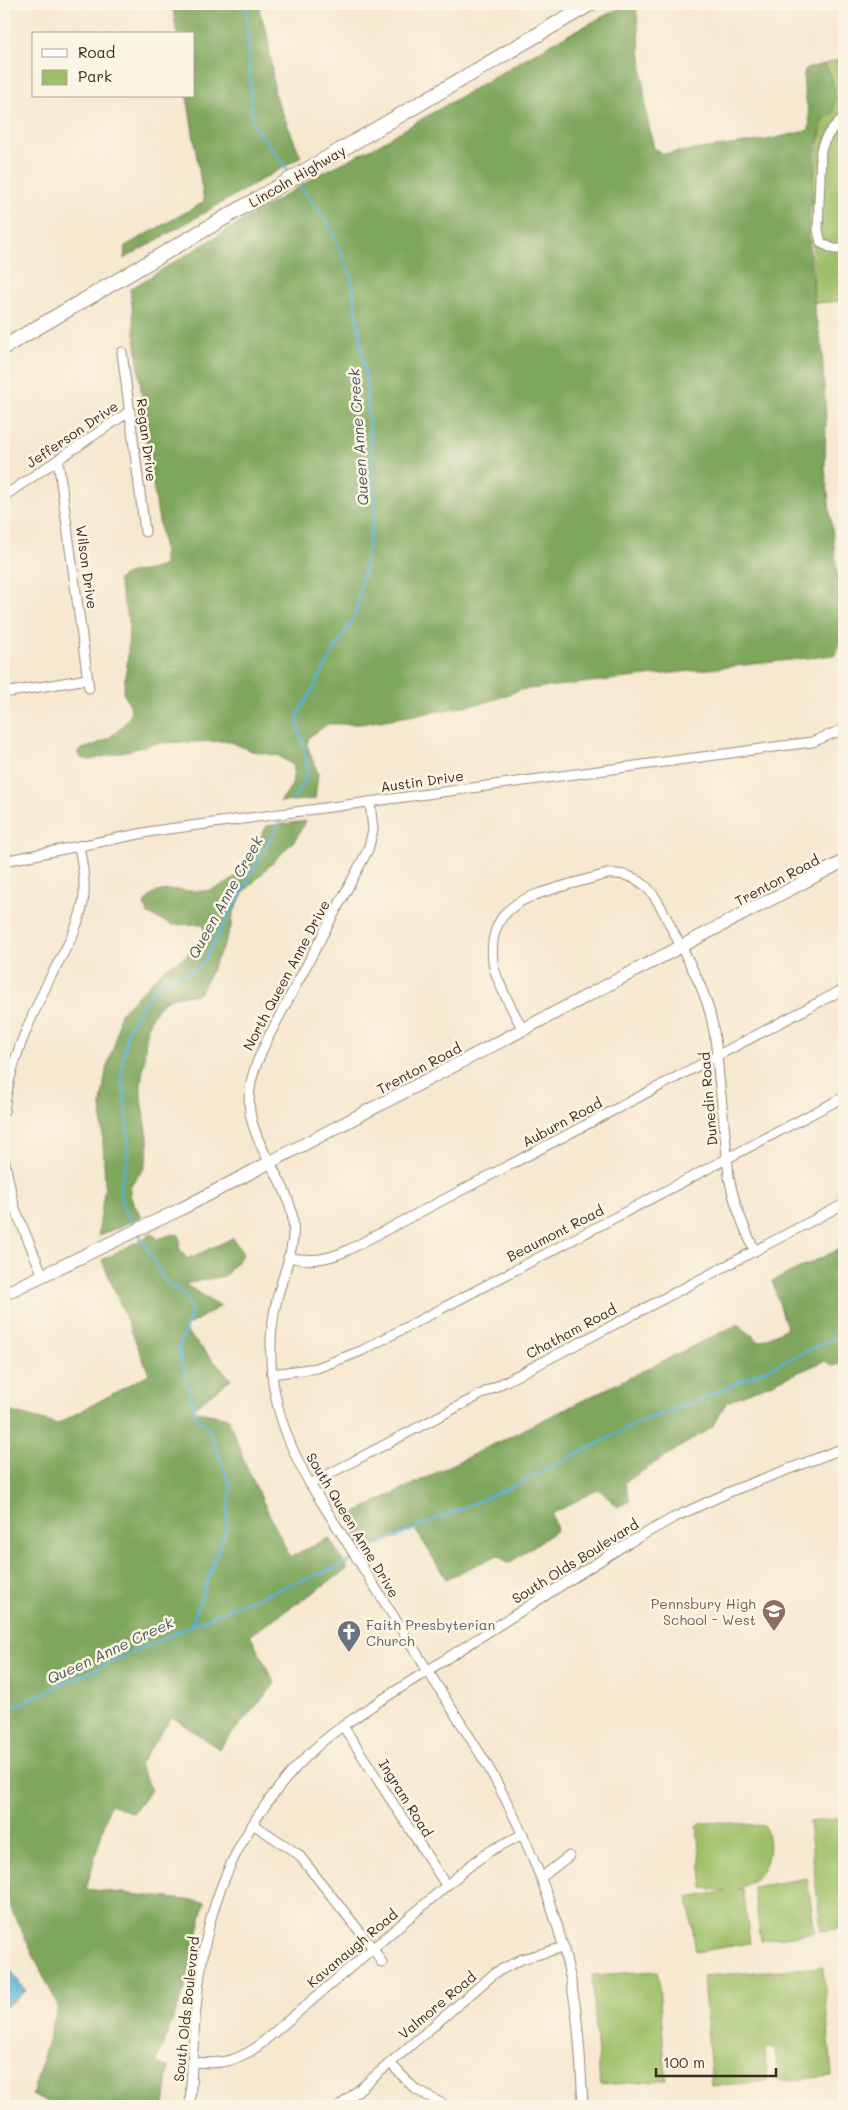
<svg xmlns="http://www.w3.org/2000/svg" width="848" height="2110" font-family="Mali,sans-serif">
<style>
.green{fill:#9ebf68;stroke:#6c7443}
.forest{fill:#7ea65c;stroke:#5c683d}
.water{fill:#59b0d5;stroke:#4a6d7a}
.lines{fill:none;stroke-linecap:round;stroke-linejoin:round}
.stream{stroke:#59b0d5;stroke-width:2.5}
.street-casing{stroke:#998977;stroke-width:11}
.secondary-casing{stroke:#998977;stroke-width:14}
.primary-casing{stroke:#998977;stroke-width:16}
.street{stroke:#fff;stroke-width:9}
.secondary{stroke:#fff;stroke-width:12}
.primary{stroke:#fff;stroke-width:14}
.labels{text-anchor:middle;dominant-baseline:central;stroke-width:5;stroke-linejoin:round;paint-order:stroke}
.street-label{font-size:14px;fill:#3b2a1e;stroke:#fcf5e5}
.education-label{font-size:14px;fill:#785e54;stroke:#fcf5e5;text-anchor:end}
.worship-label{font-size:14px;fill:#5b616d;stroke:#fcf5e5;text-anchor:start}
.water-label{font-size:15px;font-style:italic;fill:#46595e;stroke:#fcf5e5}
</style>
<rect width="100%" height="100%" fill="#fcf5e5"/>
<filter id="ink" filterUnits="userSpaceOnUse"><feTurbulence type="fractalNoise" baseFrequency=".02" numOctaves="2"/><feDisplacementMap in="SourceGraphic" scale="10" xChannelSelector="R" yChannelSelector="G"/><feConvolveMatrix kernelMatrix="1 2 1 2 8 2 1 2 1" color-interpolation-filters="sRGB"/></filter>
<filter id="wash" filterUnits="userSpaceOnUse"><feTurbulence type="fractalNoise" baseFrequency=".0096" numOctaves="4" result="noise"/><feDisplacementMap in="SourceGraphic" scale="20" xChannelSelector="R" yChannelSelector="G"/><feGaussianBlur stdDeviation="1.12" result="paint"/><feColorMatrix in="noise" values="0 0 0 0 0 0 0 0 0 0 0 0 0 0 0 0 0 1.4 0 .05"/><feComposite in="paint" operator="in"/></filter>
<g filter="url(#wash)">
<rect width="100%" height="100%" fill="#f7e8d0"/>
<g class="green">
<polygon points="844,58 844,301 814,303 812,188 830,73 824,64"/>
<polygon points="844,1818 844,1928 821,1931 809,1822"/>
<path d="M723,1822l42,4c10,28 0,53 -28,63h6l7,54 -54,9 -8,-54 38,-7 -23,-3 -6,-61 4,-4z"/>
<polygon points="807,1878 815,1932 761,1941 753,1887"/>
<polygon points="823,1967 832,2076 778,2081 775,2048 765,2048 767,2081 712,2086 703,1976"/>
<polygon points="658,1971 666,2080 600,2085 592,1975"/>
</g>
<g class="forest">
<polygon points="172,4 265,4 259,9 268,37 275,95 301,157 124,259 125,246 204,202 187,96 194,96 194,34 177,34"/>
<path d="M627,4h9l10,108 8,36 9,6 104,-14 42,-10c3,-21 -10,-41 -4,-61l19,-5c10,15 13,31 9,49l-10,6 -8,35 -6,73 5,81 8,39 4,72 -1,49 19,162 -9,25 -315,35 -33,12 -42,8 -84,14h-33l-19,13 -2,8 11,28 -3,26 -35,3 12,-17 2,-19 -15,-10 -28,-5 -22,-10 -71,2 -68,17 -9,-2 -4,-6c7,-5 15,-5 22,-9 14,-6 24,-16 32,-29l-1,-9 -7,-12 5,-36 1,-34 -11,-43c15,-13 30,-6 46,-15v-14l-16,-96 -18,-166 190,-115 54,-27 178,-104z"/>
<path d="M306,821l-11,19 -52,53 -10,21 -1,11 -9,22 -23,46c-11,4 -23,1 -33,7 -22,12 -21,41 -23,62 -1,12 -4,22 -3,34 1,17 8,32 7,49 0,8 -1,15 -4,23 -4,8 -16,15 -14,25 1,8 8,17 12,24l-44,19 7,-51 -4,-82 5,-33 9,-28 5,-29 44,-44 22,-13 19,-23 -2,-9 -31,1 -24,-11 -4,-10c11,-20 34,-13 53,-13 9,1 22,-3 30,-8 16,-10 30,-41 40,-57z"/>
<polygon points="152,1234 158,1239 173,1234 179,1235 180,1240 179,1248 187,1259 233,1238 243,1254 225,1276 185,1284 221,1306 183,1328 231,1379 191,1410 228,1418 247,1468 290,1557 329,1538 348,1569 250,1635 275,1684 219,1749 172,1717 139,1765 151,1790 133,1813 110,1804 86,1889 205,1902 185,1989 156,2062 169,2068 164,2106 58,2106 32,2095 58,2006 4,1895 4,1401 8,1411 57,1424 149,1374 102,1260"/>
<polygon points="844,1247 844,1363 833,1366 825,1361 727,1402 712,1427 625,1482 630,1501 617,1507 599,1489 552,1514 557,1530 508,1564 498,1555 446,1579 414,1527 360,1550 350,1515 738,1324 760,1342 787,1328 772,1281"/>
</g>
<polygon class="water" points="10,1969 26,1991 4,2008 4,1973"/>
<g class="lines">
<g class="stream">
<polyline points="246,4 253,125 287,169"/>
<path d="M293,799c4,-6 8,-11 11,-17 9,-22 -7,-44 -6,-67l58,-102 19,-105 -9,-129 -15,-104 -22,-51 -28,-37"/>
<polyline points="135,1227 123,1206 120,1191 121,1181 127,1161 128,1140 125,1098 121,1071 128,1030 142,1005 161,982 171,976 189,973 202,965 279,823"/>
<polyline points="191,1626 234,1606 336,1568 377,1545 516,1485 638,1423 713,1394 844,1334"/>
<polyline points="4,1711 191,1626 226,1529 231,1487 208,1427 197,1419 178,1348 192,1313 190,1304 183,1294 164,1280 139,1234"/>
</g>
</g>
</g>
<g filter="url(#ink)">
<g class="lines">
<g class="street-casing">
<g id="street">
<path d="M844,117c-11,10 -19,19 -23,33l-3,80 3,13 13,6h10"/>
<polyline points="122,352 145,532"/>
<polyline points="58,460 89,688"/>
<polyline points="4,496 130,411"/>
<polyline points="4,683 5,690 10,692 87,679"/>
<path d="M370,802l3,28 -5,20 -98,184c-27,54 -29,77 1,131 10,18 20,35 22,56 3,25 -10,53 -16,78 -16,67 0,126 33,185l176,279c43,76 76,155 89,241 5,34 6,68 8,102"/>
<polyline points="4,861 154,831 812,742 844,729"/>
<path d="M523,1030c-10,-20 -23,-41 -29,-62 -2,-9 -2,-18 -1,-27 6,-41 45,-47 77,-57 13,-3 25,-7 37,-10 40,-3 51,27 66,57 12,24 26,47 34,72 8,24 10,50 12,75 4,33 7,66 10,99 5,27 14,49 26,74"/>
<path d="M4,1111c5,-46 24,-87 44,-129 14,-28 33,-55 36,-87 1,-17 -2,-33 -5,-49"/>
<polyline points="4,1159 14,1206 43,1276"/>
<path d="M288,1257c23,5 39,3 60,-7l496,-261"/>
<polyline points="272,1374 317,1368 361,1351 844,1097"/>
<polyline points="310,1484 844,1204"/>
<polyline points="343,1726 446,1885"/>
<polyline points="253,1824 298,1854 373,1948 382,1963"/>
<polyline points="542,1877 569,1856"/>
<path d="M192,2062c28,2 41,1 65,-15l215,-183 18,-13 33,-17"/>
<polyline points="390,2063 415,2089 446,2106"/>
<path d="M190,2106c3,-60 5,-122 19,-180 16,-65 53,-126 100,-172 19,-19 41,-33 63,-48l251,-160 50,-28 61,-28 110,-42"/>
<polyline points="340,2106 495,1973 522,1959 564,1947"/>
</g>
</g>
<g class="secondary-casing">
<polyline id="secondary" points="4,1294 181,1209 844,861"/>
</g>
<g class="primary-casing">
<polyline id="primary" points="4,347 590,4"/>
</g>
<use href="#street" class="street"/>
<use href="#secondary" class="secondary"/>
<use href="#primary" class="primary"/>
</g>
</g>
<defs>
<g id="school-pin" transform="scale(1.25)"><path d="M0 17L-7.5 6A9.5 9.5 0 1 1 7.5 6Z" fill="#8d6e63" stroke="#fcf5e5"/><path d="M0-5L7-2L0 1L-7-2ZM-4 1L0 2.5L4 1V4Q0 6-4 4Z" fill="#fff"/></g>
<g id="church-pin" transform="scale(1.25)"><path d="M0 17L-7.5 6A9.5 9.5 0 1 1 7.5 6Z" fill="#6b7280" stroke="#fcf5e5"/><path d="M-1.2-6h2.4v3.5h3.3v2.4h-3.3V6h-2.4V-.1h-3.3v-2.4h3.3Z" fill="#fff"/></g>
</defs>
<g fill-rule="evenodd">
<use href="#school-pin" x="774" y="1611"/>
<use href="#church-pin" x="349" y="1632"/>
</g>
<g class="labels">
<g class="street-label">
<text transform="translate(297 176) rotate(-30)">Lincoln Highway</text>
<text transform="translate(72 434) rotate(-34)">Jefferson Drive</text>
<text transform="translate(147 440) rotate(83)">Regan Drive</text>
<text transform="translate(87 567) rotate(82)">Wilson Drive</text>
<text transform="translate(422 781) rotate(-8)">Austin Drive</text>
<text transform="translate(777 880) rotate(-28)">Trenton Road</text>
<text transform="translate(286 975) rotate(-62)">North Queen Anne Drive</text>
<text transform="translate(419 1068) rotate(-28)">Trenton Road</text>
<text transform="translate(708 1099) rotate(-95)">Dunedin Road</text>
<text transform="translate(562 1122) rotate(-28)">Auburn Road</text>
<text transform="translate(555 1233) rotate(-27)">Beaumont Road</text>
<text transform="translate(571 1331) rotate(-28)">Chatham Road</text>
<text transform="translate(353 1525) rotate(59)">South Queen Anne Drive</text>
<text transform="translate(575 1561) rotate(-32)">South Olds Boulevard</text>
<text transform="translate(406 1798) rotate(58)">Ingram Road</text>
<text transform="translate(352 1948) rotate(-40)">Kavanaugh Road</text>
<text transform="translate(437 2005) rotate(-40)">Valmore Road</text>
<text transform="translate(186 2009) rotate(-84)">South Olds Boulevard</text>
</g>
<g class="education-label">
<text x="756" y="1603">Pennsbury High<tspan x="756" dy="16">School - West</tspan></text>
</g>
<g class="worship-label">
<text x="366" y="1624">Faith Presbyterian<tspan x="366" dy="16">Church</tspan></text>
</g>
<g class="water-label">
<text transform="translate(358 437) rotate(-94)">Queen Anne Creek</text>
<text transform="translate(225 897) rotate(-61)">Queen Anne Creek</text>
<text transform="translate(110 1650) rotate(-25)">Queen Anne Creek</text>
</g>
</g>
<rect width="848" height="2110" fill="none" stroke="#fcf5e5" stroke-width="20"/>
<rect x="32" y="32" width="162" height="65" fill="#fcf5e5" stroke="#afa495"/>
<rect x="42" y="49" width="25" height="8" fill="#ffffff" stroke="#afa495"/>
<text x="78" y="58" font-size="15" fill="#3b2a1e">Road</text>
<rect x="42" y="70" width="25" height="15" fill="#9ebf68" stroke="#afa495"/>
<text x="78" y="82" font-size="15" fill="#3b2a1e">Park</text>
<path d="M656 2068v8h120v-8" fill="none" stroke="#3b2a1e" stroke-width="2.5"/>
<text x="663" y="2068" font-size="15" fill="#3b2a1e" stroke="#fcf5e5" stroke-width="4" paint-order="stroke">100 m</text>
</svg>
